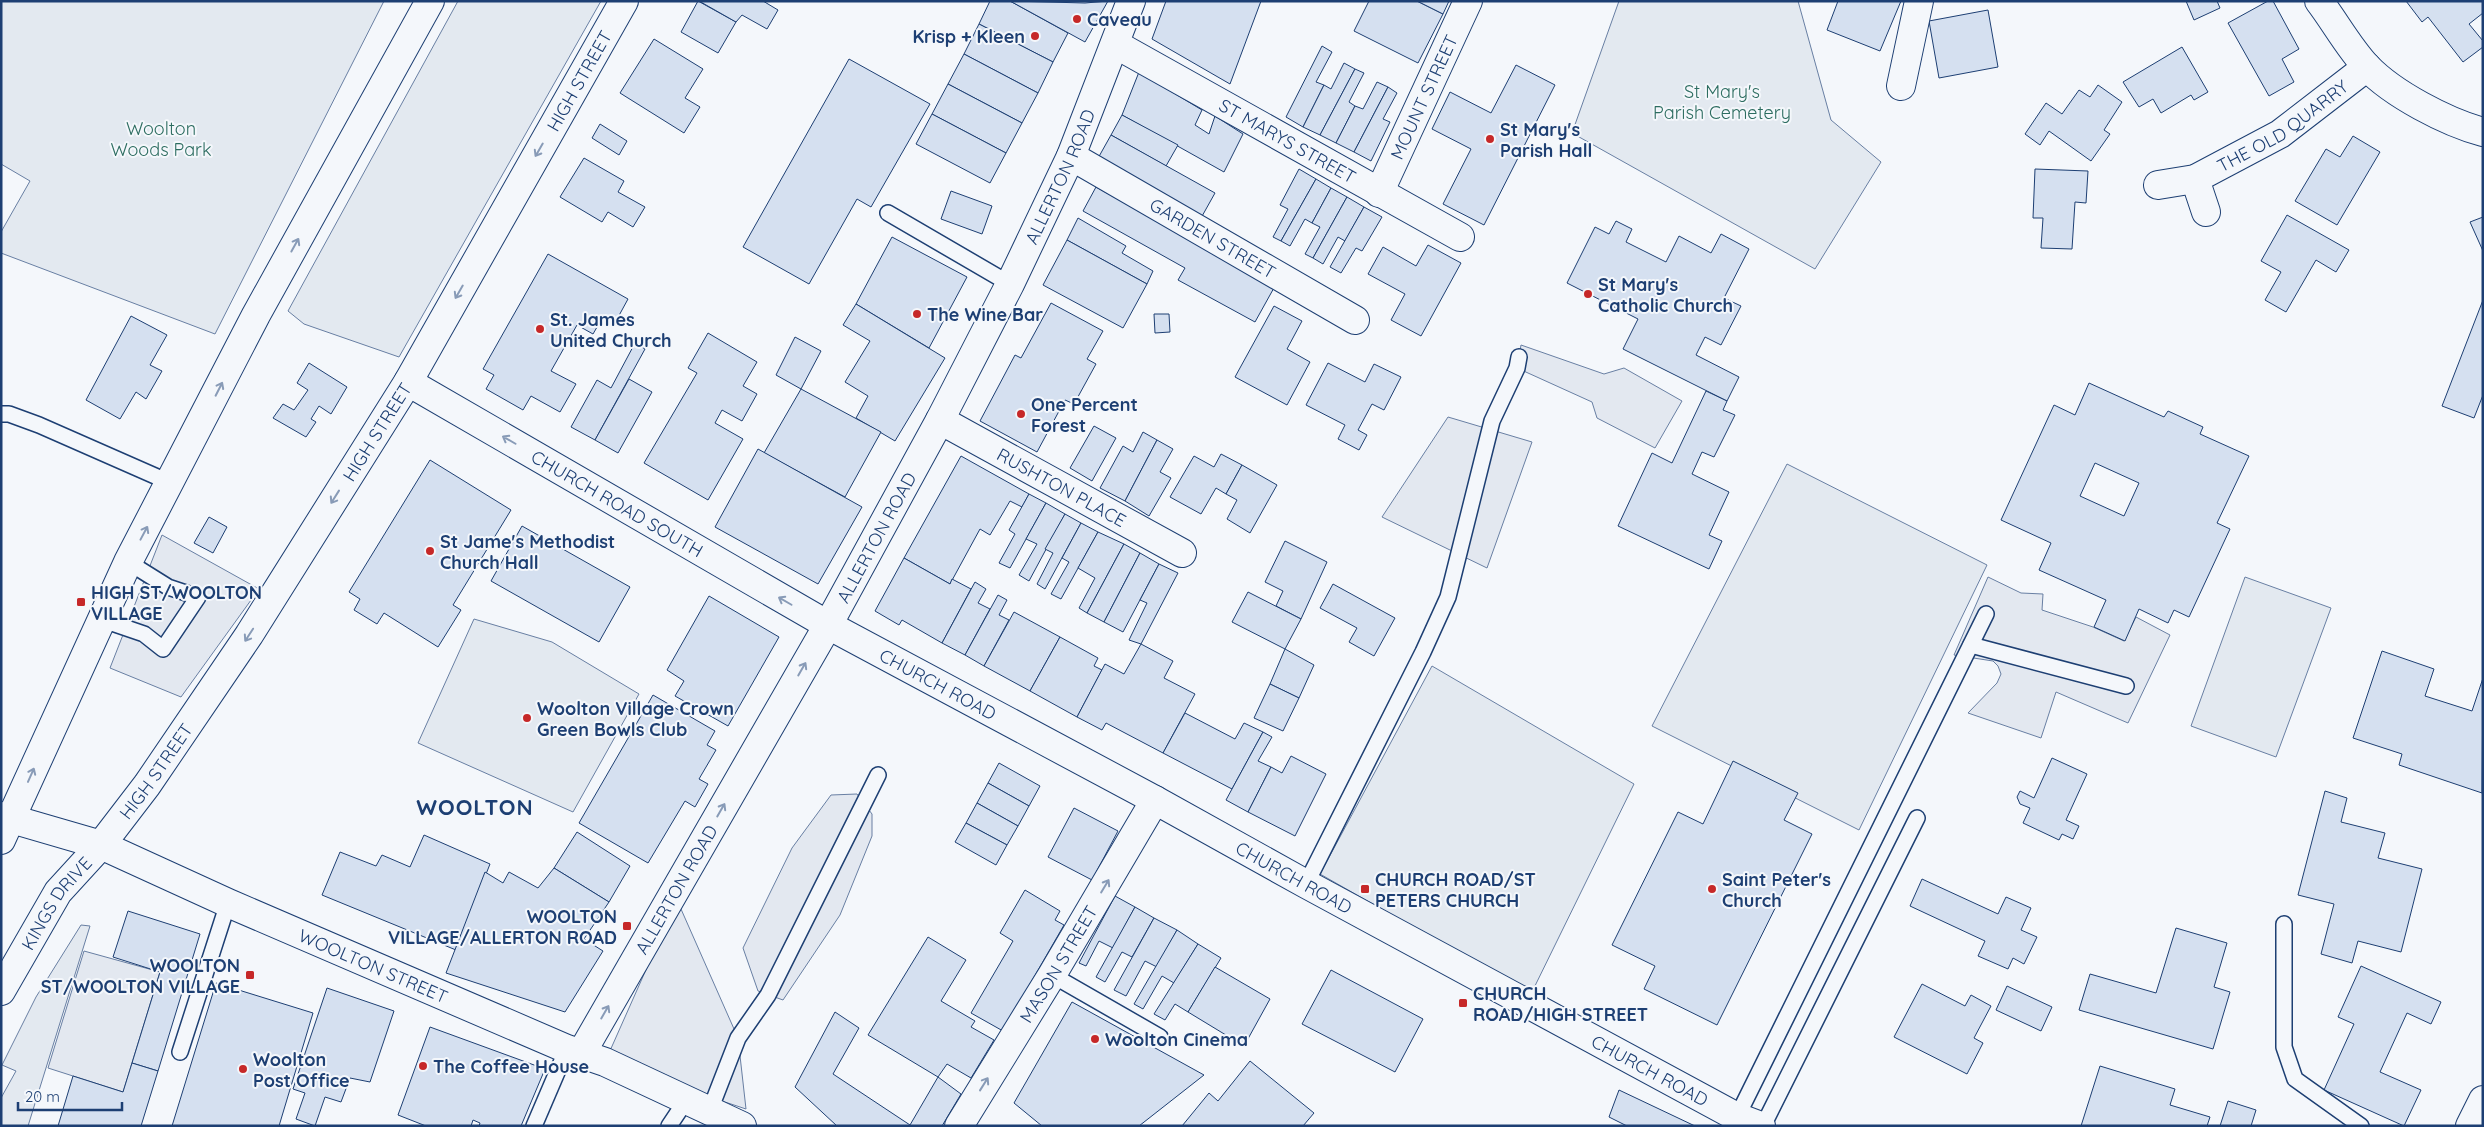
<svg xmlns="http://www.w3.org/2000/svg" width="2484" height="1127" font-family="Quicksand,sans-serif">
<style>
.green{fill:#e3e9f0;stroke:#687fa3}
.parking{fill:#e3e8f0;stroke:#687fa3}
.building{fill:#d5e0f0;stroke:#1d3f73;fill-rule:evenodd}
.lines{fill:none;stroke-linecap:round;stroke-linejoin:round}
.lane-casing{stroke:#1d3f73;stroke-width:18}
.street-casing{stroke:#1d3f73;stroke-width:30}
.secondary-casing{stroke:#1d3f73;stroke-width:30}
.lane{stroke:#f4f7fb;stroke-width:15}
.street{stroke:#f4f7fb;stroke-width:28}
.secondary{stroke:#f4f7fb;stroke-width:28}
.oneway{stroke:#889bb7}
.poi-dot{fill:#c62828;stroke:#f4f7fb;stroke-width:2}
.labels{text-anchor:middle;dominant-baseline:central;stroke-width:4;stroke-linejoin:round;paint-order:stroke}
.poi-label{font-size:18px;font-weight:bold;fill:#1d3f73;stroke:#f4f7fb;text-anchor:start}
.street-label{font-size:18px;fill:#1d3f73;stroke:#f4f7fb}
.park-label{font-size:18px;fill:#2c6c60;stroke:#f4f7fb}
.district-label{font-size:22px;font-weight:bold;letter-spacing:1px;fill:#1d3f73;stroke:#f4f7fb}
</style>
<rect width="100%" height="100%" fill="#f4f7fb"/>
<g class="green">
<polygon points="1,1 384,1 215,334 1,253 1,232 30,181 1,164"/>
<polygon points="458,1 601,1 399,357 304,324 288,311"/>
<polygon points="1619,1 1798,1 1831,120 1881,162 1815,269 1572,133"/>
<polygon points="1787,464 1987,565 1859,830 1652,726"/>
<polygon points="2245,577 2331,608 2276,757 2191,726"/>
<polygon points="474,619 552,642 639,694 573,812 418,743"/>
<polygon points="1432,666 1634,784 1531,994 1320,874"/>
<polygon points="81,925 90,926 28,1126 1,1126 1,1098 16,1071 2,1065 36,997"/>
</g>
<g class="parking">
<polygon points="1521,345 1604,374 1624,368 1682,401 1655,448 1597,418 1592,402 1517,368"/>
<polygon points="1448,417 1532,442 1487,568 1382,517"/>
<polygon points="162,535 259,589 181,697 110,668"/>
<polygon points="1988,577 2021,593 2043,594 2042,610 2093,627 2124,641 2136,617 2170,635 2128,723 2056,692 2041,738 1968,713 1997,683 2001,674 1998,666 1993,661 1954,655"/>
<polygon points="857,794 872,814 872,836 840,915 783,1000 758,991 743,948 792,848 831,795"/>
<polygon points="677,900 738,1038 746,1109 605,1062"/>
<polygon points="84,951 160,972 123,1092 48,1068"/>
</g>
<g class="building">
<polygon points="698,1 736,22 718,53 681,32"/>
<polygon points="699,1 763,1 778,10 767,29 742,15 736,22"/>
<polygon points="990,1 1010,1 1068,33 1053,62 979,24"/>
<polygon points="1010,1 1085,3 1108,1 1085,42"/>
<polygon points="1166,1 1261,1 1230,84 1152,39"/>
<polygon points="1369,1 1417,1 1443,14 1418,63 1354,31"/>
<polygon points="1417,1 1449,1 1443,14"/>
<polygon points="1838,1 1901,1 1880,51 1827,30"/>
<polygon points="2186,1 2217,1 2220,8 2194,20"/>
<polygon points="2268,1 2273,1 2299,49 2282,59 2294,82 2269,96 2228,23"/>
<polygon points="2406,1 2483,1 2483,13 2469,24 2483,41 2483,47 2463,62 2428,17 2422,22"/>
<polygon points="1988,10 1998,67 1939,78 1929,21"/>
<polygon points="979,24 1053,62 1038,93 964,54"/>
<polygon points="654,39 703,69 685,98 700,107 684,133 620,93"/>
<polygon points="1322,46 1332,52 1316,82 1324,85 1303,127 1286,117"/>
<polygon points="2182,47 2208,92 2194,100 2191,95 2161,113 2153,99 2139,107 2123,82"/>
<polygon points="964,54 1038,93 1022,123 948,84"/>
<polygon points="849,59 930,104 871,207 857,199 809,284 743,247"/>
<polygon points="1344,63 1355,69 1320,135 1303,127 1324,85 1331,89"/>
<polygon points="1516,65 1555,85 1484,225 1443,204 1471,149 1432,129 1450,92 1491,113"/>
<polygon points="1355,69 1364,73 1349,102 1355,106 1336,143 1320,135"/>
<polygon points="1139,72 1202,110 1195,125 1209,134 1215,116 1243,134 1224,172 1122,115"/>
<polygon points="1377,82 1388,87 1354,152 1336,143 1355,106 1363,109"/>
<polygon points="948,84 1022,123 1006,153 932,114"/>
<polygon points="2098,85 2122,102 2104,130 2110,134 2091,161 2049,131 2040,145 2025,134 2046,103 2062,114 2079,90 2090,97"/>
<polygon points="1388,87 1397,93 1383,119 1390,122 1371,161 1354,152"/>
<polygon points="932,114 1006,153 990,183 916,144"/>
<polygon points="1122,115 1178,145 1166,166 1111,135"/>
<polygon points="600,124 627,141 619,155 592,138"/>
<polygon points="1111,135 1215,193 1201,218 1097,160"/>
<polygon points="2353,136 2380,152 2337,225 2295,201 2326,149 2340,157"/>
<polygon points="584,158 624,181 618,192 645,207 633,227 608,212 602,222 560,197"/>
<polygon points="1299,169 1316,179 1281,241 1273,237 1288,209 1280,205"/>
<polygon points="2035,169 2088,171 2086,203 2075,202 2072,249 2041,248 2043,218 2033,218"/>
<polygon points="1316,179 1331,188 1312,223 1305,219 1290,246 1281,241"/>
<polygon points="1096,187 1275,286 1255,322 1178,280 1185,268 1083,211"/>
<polygon points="1331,188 1347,197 1313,258 1305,254 1320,227 1312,223"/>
<polygon points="951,191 992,206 982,234 941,219"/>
<polygon points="1347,197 1364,207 1345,241 1338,237 1323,264 1313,258"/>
<polygon points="1364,207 1382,217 1362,251 1356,248 1341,273 1330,267"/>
<polygon points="2287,215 2349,250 2336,272 2316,260 2286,312 2265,300 2281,272 2261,261"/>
<polygon points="2483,217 2483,251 2470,222"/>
<polygon points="1078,218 1126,246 1122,253 1153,271 1147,284 1067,240"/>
<polygon points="1616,221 1632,229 1626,242 1666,262 1679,236 1711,253 1721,234 1749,249 1724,298 1741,306 1721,345 1705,337 1696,355 1739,377 1727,401 1623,349 1638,319 1567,283 1595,227 1609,234"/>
<polygon points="892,237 967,277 929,348 856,304"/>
<polygon points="1067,240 1147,284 1123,328 1043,285"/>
<polygon points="1428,245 1461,263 1421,336 1391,320 1405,294 1368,274 1383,247 1416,266"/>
<polygon points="548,254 628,299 616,321 604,315 593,334 577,325 551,371 576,384 560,412 531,396 523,410 486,389 494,375 483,369"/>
<polygon points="2483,300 2483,395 2474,418 2442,406"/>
<polygon points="1051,303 1103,331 1087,359 1096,364 1074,404 1065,400 1037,452 980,421 1015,355 1021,358"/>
<polygon points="856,304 945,358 895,441 856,418 868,396 845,382 870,341 843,325"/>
<polygon points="1274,306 1302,321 1287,349 1310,362 1287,405 1235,377"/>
<polygon points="1154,314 1169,314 1170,332 1155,333"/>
<polygon points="131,316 167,335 150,365 162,371 146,399 136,392 120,419 86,400"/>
<polygon points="708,333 757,362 743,386 757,394 742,421 722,410 715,423 743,439 708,500 644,463 697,373 688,368"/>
<polygon points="795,337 821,351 801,389 776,375"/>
<polygon points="635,343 645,349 595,440 571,427 597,380 611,388"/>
<polygon points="309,363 347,387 331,414 319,406 311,419 316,422 306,437 273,418 283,404 294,410 308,390 297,383"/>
<polygon points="1328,363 1365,382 1374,364 1401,377 1384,410 1372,404 1358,430 1367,435 1359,450 1338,439 1345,425 1306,405"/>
<polygon points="629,379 652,392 618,453 595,440"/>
<path d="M2089,383l75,34 4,-6 35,16 -3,7 49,22 -32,67 13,6 -41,88 -15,-7 -6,13 -29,-14 -14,32 -31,-14 12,-27 -67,-30 12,-27 -50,-23 53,-115 21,10zM2095,463l44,20 -15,33 -44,-20z"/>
<polygon points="801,389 881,432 845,497 764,453"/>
<polygon points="1706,391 1727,401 1723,410 1735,415 1714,457 1702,452 1692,474 1729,492 1709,535 1722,541 1709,569 1618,526 1652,453 1672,463"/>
<polygon points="1094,426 1116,438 1092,481 1070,468"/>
<polygon points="1143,432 1157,440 1125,501 1100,488 1123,446 1133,452"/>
<polygon points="1157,440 1173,449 1160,472 1171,478 1149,516 1125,501"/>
<polygon points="758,449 862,507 818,584 715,527"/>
<polygon points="1221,454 1242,465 1226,494 1216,488 1201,514 1170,497 1194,456 1214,467"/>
<polygon points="961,456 1029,494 1022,507 1010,501 990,535 980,529 950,584 904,558"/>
<polygon points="430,460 511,510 453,605 461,610 438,647 384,613 377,624 354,610 360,599 349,592"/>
<polygon points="1242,465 1277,485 1250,533 1227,519 1237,500 1226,494"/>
<polygon points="1029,494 1046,503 1010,568 999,563 1015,534 1009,530"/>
<polygon points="1046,503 1065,514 1029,581 1019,575 1037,544 1026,539"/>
<polygon points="1065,514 1081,523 1045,589 1037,584 1053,553 1045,549"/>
<polygon points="209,517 227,527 213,553 194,543"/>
<polygon points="1081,523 1098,532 1061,599 1051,594 1069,562 1062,558"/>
<polygon points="522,526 630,587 599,642 491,581"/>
<polygon points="1098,532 1124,544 1087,613 1079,608 1095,578 1078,568"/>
<polygon points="1285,541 1327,562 1301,619 1276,606 1283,591 1265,582"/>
<polygon points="1124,544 1140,553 1104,622 1087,613"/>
<polygon points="1140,553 1159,564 1123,632 1104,622"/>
<polygon points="904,558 950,584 952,579 971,589 942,643 902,620 899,625 875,611"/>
<polygon points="1159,564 1178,573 1141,644 1129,640 1147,603 1140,600"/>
<polygon points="975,582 986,589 978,603 990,609 965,655 942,643"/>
<polygon points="1333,584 1395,618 1374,656 1349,642 1357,628 1320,608"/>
<polygon points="1248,592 1301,619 1285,649 1232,622"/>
<polygon points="998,595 1007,600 999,615 1009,620 984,666 965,655"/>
<polygon points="709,596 779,637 728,726 675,696 684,681 667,670"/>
<polygon points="1014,612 1060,637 1030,691 984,666"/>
<polygon points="1060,637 1098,658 1094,666 1102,670 1077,717 1030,691"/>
<polygon points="1141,644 1173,661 1164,678 1195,694 1163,753 1106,723 1102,730 1077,717 1105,664 1124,674"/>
<polygon points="1285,649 1314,665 1299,698 1270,684"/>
<polygon points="2382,651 2434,669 2425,696 2472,711 2483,678 2482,793 2399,765 2402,754 2353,738"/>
<polygon points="1270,684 1299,698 1283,731 1254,718"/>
<polygon points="653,695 715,731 707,745 716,750 699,779 708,784 695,807 685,801 648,863 579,823"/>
<polygon points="1185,713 1235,739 1244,723 1263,732 1232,789 1163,753"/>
<polygon points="1263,732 1272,737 1258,761 1271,767 1248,812 1226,800"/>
<polygon points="1291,756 1326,774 1295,836 1248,812 1271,767 1282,773"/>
<polygon points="2052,758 2087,774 2066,820 2079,826 2073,839 2062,834 2059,840 2023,823 2030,808 2020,804 2017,797 2020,791 2034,798"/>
<polygon points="1733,761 1798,793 1784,820 1812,834 1717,1025 1644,989 1655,966 1612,945 1678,812 1703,824"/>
<polygon points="999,763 1040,786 1029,806 988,783"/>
<polygon points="988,783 1029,806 1018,826 977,803"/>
<polygon points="2325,791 2347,798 2341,822 2385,833 2378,858 2422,869 2401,952 2358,941 2352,963 2321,954 2334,904 2298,895"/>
<polygon points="977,803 1018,826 1007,845 966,823"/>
<polygon points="1074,808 1118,831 1092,880 1048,857"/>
<polygon points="966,823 1007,845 996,865 955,842"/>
<polygon points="577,832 630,866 609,902 554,868"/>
<polygon points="424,835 490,864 456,950 322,895 340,852 376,866 382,855 410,867"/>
<polygon points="554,868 609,902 584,939 603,951 565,1012 446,973 485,872 503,883 509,872 538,888"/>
<polygon points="1922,879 1998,914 2006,897 2031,908 2021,930 2037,937 2024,964 2013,958 2008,969 1978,956 1985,941 1910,906"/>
<polygon points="1025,890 1060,911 1055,920 1064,925 1003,1031 971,1013 1013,941 1000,933"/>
<polygon points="1115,896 1135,907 1113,948 1099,941 1086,966 1079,963"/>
<polygon points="1135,907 1154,918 1132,957 1122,952 1105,982 1096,977"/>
<polygon points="128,911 200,934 158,1071 132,1063 160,972 113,957"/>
<polygon points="1154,918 1177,930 1157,967 1145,961 1126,996 1114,990"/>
<polygon points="2176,928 2227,943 2214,987 2230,992 2213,1049 2079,1010 2090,974 2156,993"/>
<polygon points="1177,930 1198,944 1174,983 1162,976 1143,1009 1134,1004"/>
<polygon points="928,937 966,960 941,1001 975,1021 971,1027 994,1040 971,1078 947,1064 938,1077 868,1035"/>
<polygon points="1198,944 1221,958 1188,1012 1175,1004 1165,1020 1154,1014"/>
<polygon points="2361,966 2441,1002 2431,1024 2407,1013 2380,1072 2421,1090 2404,1126 2324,1090 2354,1024 2338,1017"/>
<polygon points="1215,967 1270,999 1244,1046 1188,1012"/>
<polygon points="1331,970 1423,1019 1395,1072 1302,1024"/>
<polygon points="216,983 313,1013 279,1126 172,1126"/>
<polygon points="1922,984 1965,1006 1971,995 1991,1006 1974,1038 1983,1043 1967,1074 1894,1037"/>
<polygon points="2007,986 2052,1007 2041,1031 1996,1010"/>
<polygon points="327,988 394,1011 370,1082 350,1078 341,1102 325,1097 315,1126 296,1119 305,1093 293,1089"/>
<polygon points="1072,1002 1204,1075 1139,1126 1042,1126 1014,1103"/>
<polygon points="835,1012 859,1028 833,1074 910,1125 938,1077 961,1094 942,1126 837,1126 795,1087"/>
<polygon points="430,1027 545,1069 521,1126 479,1126 480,1123 473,1120 471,1126 426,1126 398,1115"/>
<polygon points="1250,1061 1314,1113 1303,1126 1182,1126 1209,1093 1218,1101"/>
<polygon points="132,1063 158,1071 141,1126 58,1126 73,1076 123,1092"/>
<polygon points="2100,1066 2175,1089 2170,1105 2210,1117 2207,1126 2081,1126"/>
<polygon points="1619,1090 1695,1126 1627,1126 1609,1117"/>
<polygon points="2228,1101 2256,1110 2251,1126 2220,1126"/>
</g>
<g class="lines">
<g class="lane-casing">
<g id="lane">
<polyline points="888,213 1010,284"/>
<polyline points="1,414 9,414 39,425 171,483"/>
<polyline points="100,619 144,634 163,649 198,597 168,587 128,562"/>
<polyline points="1971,645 2126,686"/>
<polyline points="1306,884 1423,652 1448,597 1492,421 1517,368 1519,357"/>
<polyline points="2284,924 2284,1047 2295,1079 2361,1126"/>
<polyline points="1052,975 1160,1037"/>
<polyline points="180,1052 228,903"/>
<polyline points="710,1110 738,1038 768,995 878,775"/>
<polyline points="1737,1117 1986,614"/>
<polyline points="534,1126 567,1049"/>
<polyline points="669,1126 687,1099"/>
<polyline points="1763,1126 1917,818"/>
</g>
</g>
<g class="street-casing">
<g id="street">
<path d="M2319,1c16,21 30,47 48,66 26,27 79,55 116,65"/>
<path id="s1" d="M1115,44l345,193"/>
<polyline points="1901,86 1919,1"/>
<path id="s2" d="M1071,156l284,164"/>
<polyline points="2195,179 2206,212"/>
<path id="s3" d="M2158,185l37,-6 85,-45 87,-67"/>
<path id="s4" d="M1379,193l89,-192"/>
<path id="s5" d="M408,382l420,243 327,175 151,84 431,233 24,9"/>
<path id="s6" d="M940,420l242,133"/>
<path id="s7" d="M581,1054l247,-429 112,-205 70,-136 61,-128 60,-155"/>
<path id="s8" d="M959,1126l93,-151 103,-175"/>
<polyline points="2470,1126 2483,1100"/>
</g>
</g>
<g class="secondary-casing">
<g id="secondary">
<path id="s9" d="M1,816l100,29 127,58 339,146 38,13 137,64"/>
<polyline points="1,840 128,562 256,315 430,1"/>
<path id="s10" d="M1,991l57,-99 43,-47 46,-60 102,-150 159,-253 216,-381"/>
</g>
</g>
<use href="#lane" class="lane"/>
<use href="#street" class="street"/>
<use href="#secondary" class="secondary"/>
</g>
<defs><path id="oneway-shaft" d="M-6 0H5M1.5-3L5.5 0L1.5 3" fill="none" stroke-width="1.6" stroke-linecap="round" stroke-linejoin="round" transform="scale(1.25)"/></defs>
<g class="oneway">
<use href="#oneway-shaft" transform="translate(539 150) rotate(120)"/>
<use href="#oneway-shaft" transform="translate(295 245) rotate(-61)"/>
<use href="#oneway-shaft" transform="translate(459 292) rotate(120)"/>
<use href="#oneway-shaft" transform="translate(219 389) rotate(-63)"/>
<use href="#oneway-shaft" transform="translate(509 440) rotate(-150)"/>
<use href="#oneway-shaft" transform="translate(335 497) rotate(122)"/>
<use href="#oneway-shaft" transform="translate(144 533) rotate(-62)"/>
<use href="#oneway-shaft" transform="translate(785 601) rotate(-150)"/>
<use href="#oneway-shaft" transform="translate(249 635) rotate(123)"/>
<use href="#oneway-shaft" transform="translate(802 669) rotate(-60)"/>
<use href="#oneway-shaft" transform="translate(31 775) rotate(-66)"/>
<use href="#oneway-shaft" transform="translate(721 810) rotate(-60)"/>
<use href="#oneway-shaft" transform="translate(1105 886) rotate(-59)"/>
<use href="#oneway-shaft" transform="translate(605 1012) rotate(-60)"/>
<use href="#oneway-shaft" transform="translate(984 1084) rotate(-58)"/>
</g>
<g class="poi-dot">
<circle cx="1077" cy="19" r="5"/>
<circle cx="1035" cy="36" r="5"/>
<circle cx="1490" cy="139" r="5"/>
<circle cx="1588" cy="294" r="5"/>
<circle cx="917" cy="314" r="5"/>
<circle cx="540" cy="329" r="5"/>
<circle cx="1021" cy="414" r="5"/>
<circle cx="430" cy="551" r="5"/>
<rect x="76" y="597" width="10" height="10" rx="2.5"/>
<circle cx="527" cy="718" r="5"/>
<rect x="1360" y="884" width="10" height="10" rx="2.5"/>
<circle cx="1712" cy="889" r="5"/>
<rect x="622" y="921" width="10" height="10" rx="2.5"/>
<rect x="245" y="970" width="10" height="10" rx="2.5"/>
<rect x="1458" y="998" width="10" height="10" rx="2.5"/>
<circle cx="1095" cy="1039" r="5"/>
<circle cx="423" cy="1066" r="5"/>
<circle cx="243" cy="1069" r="5"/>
</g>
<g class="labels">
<g class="poi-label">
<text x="1087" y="19">Caveau</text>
<text x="1025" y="36" text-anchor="end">Krisp + Kleen</text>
<text x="1500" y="129">St Mary's<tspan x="1500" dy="21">Parish Hall</tspan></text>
<text x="1598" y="284">St Mary's<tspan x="1598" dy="21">Catholic Church</tspan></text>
<text x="927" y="314">The Wine Bar</text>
<text x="550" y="319">St. James<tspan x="550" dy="21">United Church</tspan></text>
<text x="1031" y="404">One Percent<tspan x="1031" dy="21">Forest</tspan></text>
<text x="440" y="541">St Jame's Methodist<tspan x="440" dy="21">Church Hall</tspan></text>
<text x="91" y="592">HIGH ST/WOOLTON<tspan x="91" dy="21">VILLAGE</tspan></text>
<text x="537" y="708">Woolton Village Crown<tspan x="537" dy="21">Green Bowls Club</tspan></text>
<text x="1375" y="879">CHURCH ROAD/ST<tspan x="1375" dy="21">PETERS CHURCH</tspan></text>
<text x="1722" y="879">Saint Peter's<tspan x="1722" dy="21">Church</tspan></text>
<text x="617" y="916" text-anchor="end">WOOLTON<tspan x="617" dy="21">VILLAGE/ALLERTON ROAD</tspan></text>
<text x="240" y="965" text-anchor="end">WOOLTON<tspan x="240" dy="21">ST/WOOLTON VILLAGE</tspan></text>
<text x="1473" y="993">CHURCH<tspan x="1473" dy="21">ROAD/HIGH STREET</tspan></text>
<text x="1105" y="1039">Woolton Cinema</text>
<text x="253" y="1059">Woolton<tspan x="253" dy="21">Post Office</tspan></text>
<text x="433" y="1066">The Coffee House</text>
</g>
<g class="street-label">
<text stroke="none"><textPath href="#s10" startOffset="1080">HIGH STREET</textPath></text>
<text stroke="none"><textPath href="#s4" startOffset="106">MOUNT STREET</textPath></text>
<text stroke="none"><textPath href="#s3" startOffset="140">THE OLD QUARRY</textPath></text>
<text stroke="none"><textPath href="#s1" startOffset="198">ST MARYS STREET</textPath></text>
<text stroke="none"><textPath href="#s7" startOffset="1000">ALLERTON ROAD</textPath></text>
<text stroke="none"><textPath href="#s2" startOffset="164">GARDEN STREET</textPath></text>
<text stroke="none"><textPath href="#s10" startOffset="675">HIGH STREET</textPath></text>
<text stroke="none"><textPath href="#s6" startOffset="139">RUSHTON PLACE</textPath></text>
<text stroke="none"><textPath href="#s5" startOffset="242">CHURCH ROAD SOUTH</textPath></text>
<text stroke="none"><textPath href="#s7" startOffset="595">ALLERTON ROAD</textPath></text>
<text stroke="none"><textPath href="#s5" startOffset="610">CHURCH ROAD</textPath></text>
<text stroke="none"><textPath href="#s10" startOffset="270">HIGH STREET</textPath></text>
<text stroke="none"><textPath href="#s5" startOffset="1015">CHURCH ROAD</textPath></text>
<text stroke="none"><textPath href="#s7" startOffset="190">ALLERTON ROAD</textPath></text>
<text stroke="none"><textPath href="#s10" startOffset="104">KINGS DRIVE</textPath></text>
<text stroke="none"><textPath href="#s8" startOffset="190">MASON STREET</textPath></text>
<text stroke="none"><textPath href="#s9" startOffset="402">WOOLTON STREET</textPath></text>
<text stroke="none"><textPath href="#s5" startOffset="1420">CHURCH ROAD</textPath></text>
</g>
<g class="park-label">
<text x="1722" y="91">St Mary's<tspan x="1722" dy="21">Parish Cemetery</tspan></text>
<text x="161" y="128">Woolton<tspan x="161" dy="21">Woods Park</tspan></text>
</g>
<g class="district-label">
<text x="475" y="807">WOOLTON</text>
</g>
</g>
<rect width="2484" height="1127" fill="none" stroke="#1d3f73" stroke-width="5"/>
<path d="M18 1102v8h104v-8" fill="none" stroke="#1d3f73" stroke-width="2.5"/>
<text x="25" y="1102" font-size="15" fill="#1d3f73" stroke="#f4f7fb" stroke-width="4" paint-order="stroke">20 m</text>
</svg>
